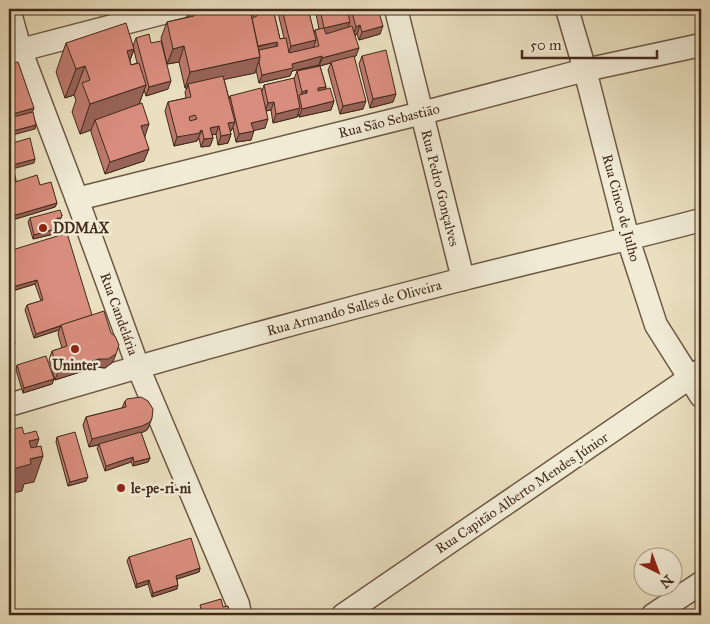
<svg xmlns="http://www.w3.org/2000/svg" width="710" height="624" font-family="'IM FELL Great Primer',serif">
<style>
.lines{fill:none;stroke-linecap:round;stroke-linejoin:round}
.minor-casing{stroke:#6c5844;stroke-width:25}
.minor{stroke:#f1ebd6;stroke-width:22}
.wall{fill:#bb796c;stroke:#422a1b;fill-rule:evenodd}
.shaded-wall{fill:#986358;stroke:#422a1b}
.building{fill:#d98d7e;stroke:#422a1b;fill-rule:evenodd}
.poi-dot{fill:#8f2418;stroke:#f1ebd6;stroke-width:2}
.labels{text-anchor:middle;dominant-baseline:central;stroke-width:5;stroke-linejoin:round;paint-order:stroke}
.street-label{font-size:14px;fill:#422a1b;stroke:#f1ebd6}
.poi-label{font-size:14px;font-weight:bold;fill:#422a1b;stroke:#f1ebd6;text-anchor:start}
</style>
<rect width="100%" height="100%" fill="#eae0c0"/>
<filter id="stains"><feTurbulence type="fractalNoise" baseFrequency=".004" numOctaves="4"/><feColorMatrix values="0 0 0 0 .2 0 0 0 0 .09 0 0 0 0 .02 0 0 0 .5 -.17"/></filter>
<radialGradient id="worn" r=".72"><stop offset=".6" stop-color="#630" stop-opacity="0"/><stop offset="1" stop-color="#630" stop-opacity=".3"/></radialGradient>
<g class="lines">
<g class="minor-casing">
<g id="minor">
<polyline points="9,9 20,49 77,199 138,367 238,604 240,615"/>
<polyline points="396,9 463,279"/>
<polyline points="567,9 585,70 628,239 656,325 701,396"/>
<polyline points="9,53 178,9"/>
<polyline points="77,199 422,113 585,70 701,45"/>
<path d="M9,405c150,-45 302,-87 454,-126 79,-20 159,-38 238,-59"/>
<polyline points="343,615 701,370"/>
<polyline points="653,615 701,583"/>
</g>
</g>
<use href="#minor" class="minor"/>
</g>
<g class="wall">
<path d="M192,9l60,9 1,-1 -1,-8h21l7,30 4,-1 -7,-29h31l6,24 1,-3 4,-1 -4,-20h63l2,25 -21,6 -2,-6 -2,1 1,21h-2l9,53 -23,5 -12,-44 3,-7 -11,3 6,21 -1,2 9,12 -3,9 -32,7v-3l-2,3 -24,6 -2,-13 -5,1 -1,17 -12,2 -2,10 -15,2 -3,-14 -2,3h-1l1,3 -3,9 -10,2 -2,-11 -4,1 1,3 -3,8 -9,1 -2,-9 -2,3 -23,5 -9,-35 3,-9 18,-4 -1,-6 2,-4h-2l-6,-26 -12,2 -6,-26 6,-16 21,-5zM319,65v1l-22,5 -3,8 -30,6 -2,6 -32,5 -1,3 -5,-20 31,-6 1,-3 3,13 31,-7 2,-5z"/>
<path d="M136,38l15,5 17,46 -22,7 -2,-6 -5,15 6,31 -1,25 -39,13 -14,-42v-2l-11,4 -8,-22 4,-12 -2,-5 -9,3 -9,-26 10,-29 67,3zM134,50l3,13 -6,2 -1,-5z"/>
<polygon points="362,56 393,102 370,108 359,64"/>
<polygon points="16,180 15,182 40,185 57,203 55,207 9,221 9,191 11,190 10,187 11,185 9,185"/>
<polygon points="62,215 59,222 58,222 59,228 58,233 33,239 28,222 30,218"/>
<polygon points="9,251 92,315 113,362 105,368 96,367 55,380 49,360 52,351 62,348 58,334 59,330 34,338 25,310 27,305 41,301 35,284 9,292"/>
<polygon points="17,365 54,379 52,384 23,393 16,370"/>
<polygon points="125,401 149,426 147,430 141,433 150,458 148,462 133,466 131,462 105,471 97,448 99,445 89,447 83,425 86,417 122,408"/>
<polygon points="57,437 86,481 68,486 56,442"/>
<polygon points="129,557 200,568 199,572 177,579 177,589 152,597 148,584 136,588 127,561"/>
</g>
<g class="shaded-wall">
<polygon points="350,22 347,30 321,36 324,28"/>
<polygon points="360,25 357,34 353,35 356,27"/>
<polygon points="383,26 380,34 359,40 362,32"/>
<polygon points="316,40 313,48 288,54 291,46"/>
<polygon points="277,42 274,50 257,54 257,47"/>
<polygon points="184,46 179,62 167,64 173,49"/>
<polygon points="359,48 356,56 319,66 322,58"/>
<polygon points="134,49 123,78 127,51"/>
<polygon points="322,56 319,65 292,71 290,76 259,83 262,75 292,64"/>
<polygon points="260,57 255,73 189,87 188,84 187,88 185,88 190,72"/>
<polygon points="85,66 74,95 65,98 76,69"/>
<polygon points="171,81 168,89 146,96 149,87"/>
<polygon points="146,85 135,115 95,120 91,130 80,134 90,104"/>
<polygon points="326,87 322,95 315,97 318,88"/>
<polygon points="307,90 304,99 300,97 302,92"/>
<polygon points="396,94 393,102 370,108 373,99"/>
<polygon points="334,101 331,110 299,117 302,109"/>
<polygon points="366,101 363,109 340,114 343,106"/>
<polygon points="274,102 271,110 265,111 268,103"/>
<polygon points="34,108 31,116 9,122 9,115"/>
<polygon points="300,108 297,117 273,123 276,114"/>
<polygon points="268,119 265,128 248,132 251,123"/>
<polygon points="235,122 231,131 225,131 228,123"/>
<polygon points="149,124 145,136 137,138 141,126"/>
<polygon points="36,125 35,129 9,136 9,132"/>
<polygon points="219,126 216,134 207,136 210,128"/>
<polygon points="202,130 197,141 174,146 177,137"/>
<polygon points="254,131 251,140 236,142 239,134"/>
<polygon points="231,134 228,143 218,145 221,136"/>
<polygon points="213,138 210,146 201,147 204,139"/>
<polygon points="149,149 144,161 105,174 110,162"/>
<polygon points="35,159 34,163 9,170 9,166"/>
<polygon points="16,180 15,184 12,183 11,185 9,185 9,182"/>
<polygon points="57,203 55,207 9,221 9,217"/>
<polygon points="62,215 59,222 55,223 57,218"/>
<polygon points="59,228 58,233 33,239 34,235"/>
<polygon points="37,280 35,284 9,292 9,288"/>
<polygon points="61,326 59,330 34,338 36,334"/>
<polygon points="15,343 9,361 9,345"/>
<polygon points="116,354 113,362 105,368 96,367 55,380 58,372"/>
<polygon points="54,379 52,384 23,393 24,388"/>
<polygon points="152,418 149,426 147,430 139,434 89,447 92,439"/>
<polygon points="39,439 32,459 43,456 34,482 24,484 22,491 9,494 9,470 29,441"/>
<polygon points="133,457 131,462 105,471 106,466"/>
<polygon points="150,458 148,462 133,466 134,462"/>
<polygon points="88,477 86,481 68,486 70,482"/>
<polygon points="200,568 199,572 174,580 176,576"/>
<polygon points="149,580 148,584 136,588 137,584"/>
<polygon points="178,585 177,589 152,597 153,593"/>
</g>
<g class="building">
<polygon points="192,9 250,9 260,57 190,72 184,46 173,49 167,22 194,16"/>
<polygon points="256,9 273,9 280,39 286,38 289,53 319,46 315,30 324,28 326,34 352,26 359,48 322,58 322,56 292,64 293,68 262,75 259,62 260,57 259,50 278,46 277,42 258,46 252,18 257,16"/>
<polygon points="282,9 308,9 316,40 291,46"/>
<polygon points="320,9 347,9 350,22 324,28"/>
<polygon points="351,9 378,9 383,26 362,32 360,25 356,27"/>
<polygon points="126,23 134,49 127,51 131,65 139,63 146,85 90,104 82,83 90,80 85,66 76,69 66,43"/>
<polygon points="149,34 151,43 161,41 171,81 149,87 136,38"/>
<polygon points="386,50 396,94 373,99 362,56"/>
<polygon points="354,56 366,101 343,106 331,62"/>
<polygon points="18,62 34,108 9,115 9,64"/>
<polygon points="320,66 326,87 318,88 318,91 330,88 334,101 302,109 299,95 307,93 307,90 302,92 297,71"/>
<path d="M223,76l12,46 -7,1 3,11 -10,2 -2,-10 -9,2 3,10 -9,1 -2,-9 -2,1v2l-23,4 -9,-35 23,-5 -3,-13zM195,115l2,4 -7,2 -1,-4z"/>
<polygon points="294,78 300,108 276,114 274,102 268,103 264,85"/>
<polygon points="261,88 268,119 251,123 254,131 239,134 230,96"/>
<polygon points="142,103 149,124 141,126 149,149 110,162 95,120"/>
<polygon points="33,112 36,125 9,132 9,118"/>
<polygon points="30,138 35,159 9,166 9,144"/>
<polygon points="14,171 16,180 9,182 9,172"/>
<polygon points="37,175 40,185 51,182 57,203 9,217 9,191 14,189 12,183"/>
<polygon points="60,210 62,215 61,218 57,218 59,228 34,235 30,218"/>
<polygon points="67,233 92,315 36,334 27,305 43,300 37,280 9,288 9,265 10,265 9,260 9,251"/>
<polygon points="104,311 111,333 115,336 119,345 116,354 108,359 99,359 58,372 52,351 67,346 61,325"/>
<polygon points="9,324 15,343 9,345"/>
<polygon points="46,356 54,379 24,388 17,365"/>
<polygon points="141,397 148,401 153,409 152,418 150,422 142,426 92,439 86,417 126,407 125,401 127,399"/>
<polygon points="13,423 14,429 22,427 24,434 36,431 39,439 29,441 31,448 41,446 43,456 30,459 31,464 9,470 9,424"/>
<polygon points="75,432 88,477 70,482 57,437"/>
<polygon points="141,432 150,458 134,462 133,457 106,466 99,444"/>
<polygon points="191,538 200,568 176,576 178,585 153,593 149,580 137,584 129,557"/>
<polygon points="221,599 223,607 228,606 231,615 183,615 183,614 201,609 200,605"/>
</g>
<g class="poi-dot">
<circle cx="43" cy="228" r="5"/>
<circle cx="75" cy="349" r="5"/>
<circle cx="121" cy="488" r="5"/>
</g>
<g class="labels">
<g class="street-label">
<text transform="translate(389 121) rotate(-14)">Rua São Sebastião</text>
<text transform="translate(440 188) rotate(76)">Rua Pedro Gonçalves</text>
<text transform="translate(621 208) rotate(75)">Rua Cinco de Julho</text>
<text transform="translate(354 308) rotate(-15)">Rua Armando Salles de Oliveira</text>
<text transform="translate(119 314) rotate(70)">Rua Candelária</text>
<text transform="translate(522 493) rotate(-34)">Rua Capitão Alberto Mendes Júnior</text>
</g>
<g class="poi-label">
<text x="53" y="228">DDMAX</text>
<text x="75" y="365" text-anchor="middle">Uninter</text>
<text x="131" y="488">le-pe-ri-ni</text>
</g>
</g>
<rect width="710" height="624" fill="none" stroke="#eae0c0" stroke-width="30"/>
<rect x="10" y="10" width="690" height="604" fill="none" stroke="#422a1b" stroke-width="2.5"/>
<rect x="15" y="15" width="680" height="594" fill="none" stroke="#422a1b"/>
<g transform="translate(658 572) rotate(138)"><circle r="24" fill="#f1ebd6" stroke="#ab9e8b"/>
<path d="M0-4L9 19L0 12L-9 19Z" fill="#8f2418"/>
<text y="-8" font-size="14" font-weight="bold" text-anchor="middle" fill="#422a1b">N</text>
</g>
<path d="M522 50v8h135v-8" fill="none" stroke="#422a1b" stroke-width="2.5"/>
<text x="530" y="50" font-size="15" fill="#422a1b" stroke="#f1ebd6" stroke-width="4" paint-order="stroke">50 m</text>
<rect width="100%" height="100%" filter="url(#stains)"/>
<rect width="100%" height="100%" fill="url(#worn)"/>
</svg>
